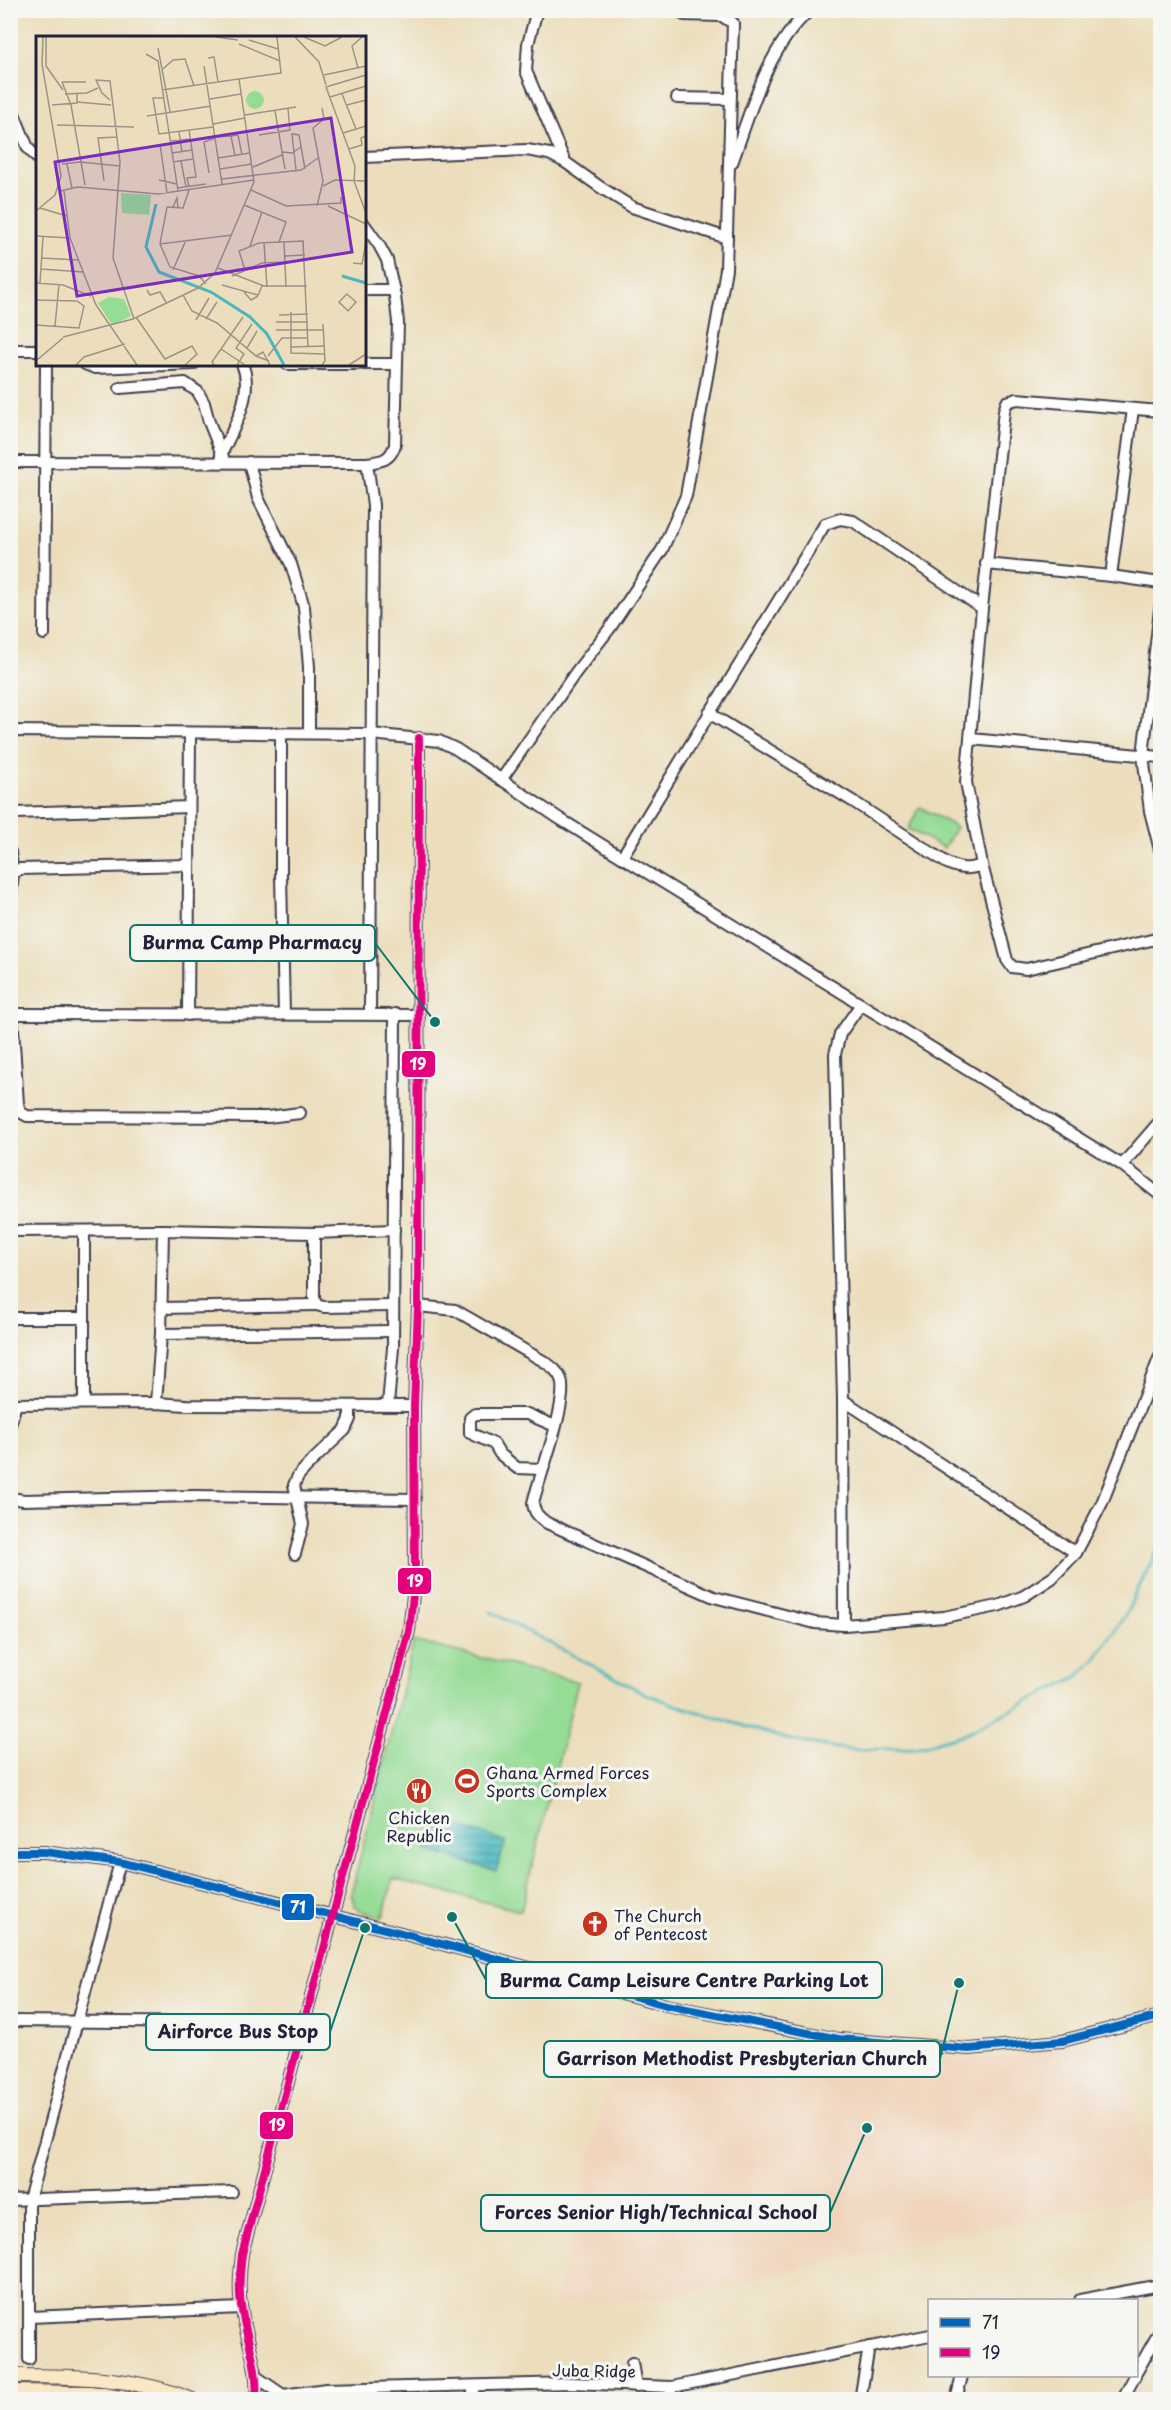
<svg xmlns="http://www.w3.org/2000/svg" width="1171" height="2410" font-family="'Playpen Sans',sans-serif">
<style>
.built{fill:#f0d5bc}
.grass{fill:#95dc95;stroke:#5c7f68;stroke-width:1.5}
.water{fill:url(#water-rules);stroke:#366d7c;stroke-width:1.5}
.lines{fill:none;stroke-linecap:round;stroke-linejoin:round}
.stream{stroke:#49b8be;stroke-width:3}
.minor-casing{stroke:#403e4e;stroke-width:14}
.secondary-casing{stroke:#403e4e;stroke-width:16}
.minor{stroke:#fff;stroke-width:10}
.secondary{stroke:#fae7c3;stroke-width:14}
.bus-1-casing{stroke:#f6f6f2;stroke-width:12}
.bus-2-casing{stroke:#f6f6f2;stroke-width:12}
.bus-1{stroke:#0065bd;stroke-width:8}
.bus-2{stroke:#e5007d;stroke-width:8}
.labels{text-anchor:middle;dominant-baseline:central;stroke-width:6;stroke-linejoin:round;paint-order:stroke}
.poi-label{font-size:16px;fill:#22223b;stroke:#f6f6f2;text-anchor:start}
.street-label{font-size:16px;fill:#22223b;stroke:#f6f6f2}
.inset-river{fill:none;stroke:#49b8be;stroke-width:3}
.inset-road{fill:none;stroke:#9b9388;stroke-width:1.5}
.view{fill:#7b2cbf;fill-opacity:0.15;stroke:#7b2cbf;stroke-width:3}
.inset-edge{fill:none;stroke:#22223b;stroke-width:3}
.leader{fill:none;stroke:#0f766e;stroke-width:2}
.callout-dot{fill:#0f766e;stroke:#f6f6f2;stroke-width:2}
.callout{fill:#f6f6f2;stroke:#0f766e;stroke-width:2}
.callout-label{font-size:18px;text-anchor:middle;font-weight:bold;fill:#22223b}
.line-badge{stroke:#f6f6f2;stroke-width:2}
.badge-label{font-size:16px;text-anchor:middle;font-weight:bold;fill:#fff}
</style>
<defs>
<pattern id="water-rules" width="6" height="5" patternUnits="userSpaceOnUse" patternTransform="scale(1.5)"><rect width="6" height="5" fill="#49b8be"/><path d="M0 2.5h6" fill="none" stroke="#3c959c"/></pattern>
</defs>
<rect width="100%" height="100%" fill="#f6f6f2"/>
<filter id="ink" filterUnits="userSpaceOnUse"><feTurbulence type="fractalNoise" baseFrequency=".0167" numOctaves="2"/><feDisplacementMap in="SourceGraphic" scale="12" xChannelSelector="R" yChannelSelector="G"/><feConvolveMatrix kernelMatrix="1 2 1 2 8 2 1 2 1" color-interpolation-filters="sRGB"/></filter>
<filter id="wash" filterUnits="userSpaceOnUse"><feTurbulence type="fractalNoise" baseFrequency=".008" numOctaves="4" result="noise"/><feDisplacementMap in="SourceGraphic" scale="24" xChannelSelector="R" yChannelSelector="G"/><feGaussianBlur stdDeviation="1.35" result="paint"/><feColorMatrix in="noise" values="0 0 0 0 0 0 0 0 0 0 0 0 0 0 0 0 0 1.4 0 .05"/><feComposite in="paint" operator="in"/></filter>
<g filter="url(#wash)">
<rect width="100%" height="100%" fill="#ecdebc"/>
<polygon class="built" points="625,2012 769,2046 886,2058 967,2060 1022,2054 1116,2039 1152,2197 974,2230 673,2298 555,2304"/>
<g class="grass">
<polygon points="920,807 956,827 944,848 908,829"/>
<polygon points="414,1641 578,1682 521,1911 393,1879 383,1917 360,1911 355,1906 351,1894"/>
</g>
<polygon class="water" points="435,1820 506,1841 496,1871 427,1850"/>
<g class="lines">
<polyline class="stream" points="491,1612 646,1694 676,1705 786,1739 849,1750 915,1748 962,1735 1077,1677 1094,1661 1126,1614 1160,1544"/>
</g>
</g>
<g filter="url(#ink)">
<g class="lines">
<g class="minor-casing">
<g id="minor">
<polyline points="537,10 528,44 526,71 565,162"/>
<polyline points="677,98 730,99"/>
<polyline points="10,104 28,148 38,159"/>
<polyline points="364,157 527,150 549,154 565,162 600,187 632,207 727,238"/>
<path d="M732,163c19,-53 35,-115 78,-153"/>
<polyline points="364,290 394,290"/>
<polyline points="10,350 38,350"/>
<polyline points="85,364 95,368 193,364"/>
<polyline points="287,364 358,364"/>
<polyline points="364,364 396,364"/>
<polyline points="120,388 185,383 198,392 204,403 209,422 225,462"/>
<polyline points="1160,411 1017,399 1007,402 1004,411 982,608 966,782 982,865 1007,960 1012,967 1026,969 1160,938"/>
<path d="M221,455c12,-26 34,-62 21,-91"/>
<path d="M10,462l357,1c16,-2 23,-3 28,-18l3,-123 -3,-26 -8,-36 -8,-15 -15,-21"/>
<polyline points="249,462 258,498 291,564 304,607 309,667 309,733"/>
<polyline points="367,463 373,505 370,1014"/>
<polyline points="986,564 1111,576 1160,583"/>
<polyline points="1111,576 1133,409"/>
<polyline points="1160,609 1143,755 1150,811 1160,850"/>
<polyline points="44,634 46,364"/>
<path d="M709,713l145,89 93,61c13,6 21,7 35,2"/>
<polyline points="10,731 371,734 439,741 456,749 560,819 1122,1165 1160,1195"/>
<polyline points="281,734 281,876 284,1014"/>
<polyline points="971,739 1160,757"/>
<polyline points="501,780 576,672 610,628 662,550 686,496 726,269 733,23 722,16 684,15"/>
<polyline points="10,817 16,813 189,807"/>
<polyline points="10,852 13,873"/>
<polyline points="622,857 825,524 840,519 853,521 982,608"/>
<polyline points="10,906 13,873 20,869 189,865"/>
<polyline points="10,1014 417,1015"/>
<polyline points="12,1014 18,1104 20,1112 27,1116 268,1117 300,1113"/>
<polyline points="188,1015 190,733"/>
<polyline points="1122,1165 1160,1121"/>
<polyline points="10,1231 163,1230 314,1233 314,1297 316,1305 324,1307 392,1306"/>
<polyline points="314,1233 394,1230"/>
<path d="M418,1306l37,4 90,52c7,5 13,9 16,17 8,22 -22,98 -28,124 1,10 6,14 14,20l167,74 101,26 29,2 100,-8 54,-11 26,-10 28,-18 24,-25 26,-50 58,-147"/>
<polyline points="162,1308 316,1305"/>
<polyline points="10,1318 84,1318"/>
<polyline points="161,1334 393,1331"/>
<polyline points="843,1400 1076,1553"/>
<polyline points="84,1403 84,1231"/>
<polyline points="156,1403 161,1334 163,1230"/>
<polyline points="10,1404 156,1403 186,1405 414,1406"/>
<polyline points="388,1405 393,1348 395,1014"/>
<polyline points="10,1425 16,1404"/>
<polyline points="542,1469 517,1468 500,1454 494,1444 470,1433 470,1418 475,1414 527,1414 555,1426"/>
<polyline points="10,1498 24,1500 194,1496 415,1499"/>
<polyline points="295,1554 303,1524 294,1485 298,1476 309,1464 345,1430 350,1419 350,1406"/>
<polyline points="844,1625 843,1400 835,1054 840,1034 861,1004"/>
<polyline points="10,1852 44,1852 120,1862 401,1933 666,2005 839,2039 969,2049 1062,2041 1160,2016"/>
<polyline points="10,2021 228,2023"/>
<polyline points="10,2200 232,2192"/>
<polyline points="1080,2300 1160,2285"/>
<polyline points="30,2317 241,2308"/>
<polyline points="29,2359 29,2200 120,1862"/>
<polyline points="632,2363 636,2386"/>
<polyline points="1136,2373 1160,2331"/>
<polyline points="258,2378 283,2395"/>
<path d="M256,2400c3,-33 -9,-58 -14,-89 -4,-19 -2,-39 0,-57l167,-623 6,-54 -1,-171 4,-100 1,-568"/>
<polyline points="274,2400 283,2395 326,2389 571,2383 672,2387 930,2335"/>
<polyline points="470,2400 475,2387"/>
<polyline points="669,2400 672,2387"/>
<polyline points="860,2400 869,2347"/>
<polyline points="956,2400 962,2376"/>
<polyline points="1122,2400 1135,2376"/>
</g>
</g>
<g class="secondary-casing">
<g id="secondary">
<path d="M10,2376c63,0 123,0 182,24"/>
<polyline points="10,2392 90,2393 134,2400"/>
</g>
</g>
<use href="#minor" class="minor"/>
<use href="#secondary" class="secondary"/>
<g class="bus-1-casing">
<polyline id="bus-1" points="10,1852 44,1852 120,1862 401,1933 666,2005 839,2039 969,2049 1062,2041 1160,2016"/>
</g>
<g class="bus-2-casing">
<path id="bus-2" d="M256,2400c3,-33 -9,-58 -14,-89 -4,-19 -2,-39 0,-57l167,-623 6,-54 -1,-171 4,-100 1,-568"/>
</g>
<use href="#bus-1" class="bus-1"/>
<use href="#bus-2" class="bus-2"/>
</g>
</g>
<defs>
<g id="stadium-disc" transform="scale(1.35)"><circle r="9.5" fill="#c8321e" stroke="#f6f6f2"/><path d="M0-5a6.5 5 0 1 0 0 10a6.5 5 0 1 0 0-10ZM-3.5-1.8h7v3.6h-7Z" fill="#fff"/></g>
<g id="restaurant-disc" transform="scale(1.35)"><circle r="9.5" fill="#c8321e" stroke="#f6f6f2"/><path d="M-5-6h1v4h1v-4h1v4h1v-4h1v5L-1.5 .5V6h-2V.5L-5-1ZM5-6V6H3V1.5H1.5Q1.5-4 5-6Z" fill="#fff"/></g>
<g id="church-disc" transform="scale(1.35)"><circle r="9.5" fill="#c8321e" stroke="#f6f6f2"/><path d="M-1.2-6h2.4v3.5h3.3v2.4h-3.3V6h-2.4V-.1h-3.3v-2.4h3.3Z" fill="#fff"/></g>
</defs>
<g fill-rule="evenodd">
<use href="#stadium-disc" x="467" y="1781"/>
<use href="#restaurant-disc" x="419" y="1791"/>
<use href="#church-disc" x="595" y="1924"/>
</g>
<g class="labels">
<g class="poi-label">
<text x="486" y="1772">Ghana Armed Forces<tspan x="486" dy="18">Sports Complex</tspan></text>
<text x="419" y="1817" text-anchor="middle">Chicken<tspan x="419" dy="18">Republic</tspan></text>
<text x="614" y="1915">The Church<tspan x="614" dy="18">of Pentecost</tspan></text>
</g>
<g class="street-label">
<text transform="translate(594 2370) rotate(1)">Juba Ridge</text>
</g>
</g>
<g transform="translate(36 36)">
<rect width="330" height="330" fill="#ecdebc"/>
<path d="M210 64a9 9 0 1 1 18 0a9 9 0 1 1-18 0ZM85,157l30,2 -2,20 -27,-2zM73,261l15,2 7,17 -19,9 -14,-22z" fill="#95dc95"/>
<path class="inset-river" d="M120,168l-10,43 13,25 52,20 39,25 17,17 17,31M306,240l24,7"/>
<path class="inset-road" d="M10,1v29l17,24M180,1l22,3M259,1l24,25 7,23M268,1l21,9 17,-9M213,4l29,9M203,8l41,17M122,12l12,64M110,18l12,7 20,130M172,22l6,-1 4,25M168,30l18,118M322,32l-6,-22 10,-9M127,33l10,-9 12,-1 9,27M288,39l42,-9M330,39l-40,12 29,79 -1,15 12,32M26,46l9,23 14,80M26,46h24M126,54l119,-17 -4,-36M29,58l22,-1 11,-5M306,58l14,35M294,61l36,-11M127,62h-10l6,36 54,-7M174,63l31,-5M74,64l-8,-7 -6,-13 14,1 10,81 -7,96 21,61M41,66l34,3M16,69l25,-2v-10M311,69l19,-5M239,75l10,58M209,79l51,-8M111,80l64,-10M177,88l32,-6M21,89l77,2M153,94l7,47 -9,1 2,9M143,96l3,20M307,97l23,-7M223,99l31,-5 -2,-21M195,100l7,-1 4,20M179,101l16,-1 4,20M134,105l20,-2M124,108l7,49M313,113l13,-4 -1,-7 5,-2M247,116l9,1 9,-6M136,117l20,-3M182,122l32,-5M145,125l5,26M137,126l20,-3M26,128l18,-2 40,4M31,128l5,24M217,131l29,-12M184,133l32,-5M260,134l-4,-36 7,1 6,34M173,137l-5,-31 11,-4M186,143l79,-9 17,-12M123,144l18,4M68,145l-6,-43 19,-1M287,150l12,-6 31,1M141,152l29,-4M153,154l-6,18 -16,-1 -7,37 10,23 29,9 7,8M215,154l35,16 55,-3v-6M24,155l18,-4 80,7 96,-14M28,155l6,47 26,67 41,60M208,169l42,17 -7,20M281,170l6,-25 -10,-53 11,-9 -2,-11M292,170l38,18M137,171l4,-9 1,10M4,172l27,8M0,175l19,-16 6,-19 -19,-112 1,-27M0,200l34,2M248,205l2,46M228,207l3,44M124,208l72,-9M214,210l12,-34M249,220l20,-1M5,222l37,2M317,227l9,1 4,-22M182,232l46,18h43M5,233l42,3M137,234l13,-30M209,234l-6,-19 20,-8 44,-2 5,106M196,240l30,-13 23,-1M0,247l27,2 28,11M4,247l3,-46M186,249l36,10 4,-9M111,254l3,5 10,-3 6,10M208,256l7,8 7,-4M311,258l9,8 -8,9 -9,-9zM147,259l9,16 25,12 39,33 13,5M0,264l41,1 7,5 -5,22 -43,-3M255,276v41l34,1M243,279l29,-1M100,281l29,42 27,-13 5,8 -12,11M170,283l11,-17M160,284l13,-22M240,286h32M19,290l4,-42M240,294h47M27,301l70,-18 65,-31 17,-15 39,-91 -15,-103M255,311l34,-1M211,312l10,-17M185,313l24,16M220,320l7,-4 7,13M232,320l14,-18h26M1,324l26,-22M40,329l8,-8 41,-13M178,329l-2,-3 31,-45M201,329l7,-11 -8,-6 16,-24M286,329l3,-4 -2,-37M313,329l17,-11"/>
<path class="view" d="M295,82l21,134 -275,44 -22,-134z"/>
<rect width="330" height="330" class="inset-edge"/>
</g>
<path class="leader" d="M435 1022L375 943M452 1917L486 1980M365 1928L330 2032M959 1983L940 2059M867 2128L830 2213"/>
<g class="callout-dot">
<circle cx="435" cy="1022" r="6"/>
<circle cx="452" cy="1917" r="6"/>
<circle cx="365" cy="1928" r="6"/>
<circle cx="959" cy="1983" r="6"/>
<circle cx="867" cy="2128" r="6"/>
</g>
<g class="callout">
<rect x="130" y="925" width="245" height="36" rx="6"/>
<rect x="486" y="1962" width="396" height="36" rx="6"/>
<rect x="146" y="2014" width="184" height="36" rx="6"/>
<rect x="544" y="2041" width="396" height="36" rx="6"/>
<rect x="481" y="2195" width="349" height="36" rx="6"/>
</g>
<g class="callout-label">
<text x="252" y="949">Burma Camp Pharmacy</text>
<text x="684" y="1987">Burma Camp Leisure Centre Parking Lot</text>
<text x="238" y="2038">Airforce Bus Stop</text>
<text x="742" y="2065">Garrison Methodist Presbyterian Church</text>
<text x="656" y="2219">Forces Senior High/Technical School</text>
</g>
<g class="line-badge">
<rect x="401" y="1050" width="35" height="28" rx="6" fill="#e5007d"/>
<rect x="397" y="1567" width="35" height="28" rx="6" fill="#e5007d"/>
<rect x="281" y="1893" width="34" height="28" rx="6" fill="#0065bd"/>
<rect x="259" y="2111" width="35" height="29" rx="6" fill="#e5007d"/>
</g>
<g class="badge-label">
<text x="418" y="1070">19</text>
<text x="415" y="1587">19</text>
<text x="298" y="1913">71</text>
<text x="277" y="2131">19</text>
</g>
<rect width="1171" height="2410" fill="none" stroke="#f6f6f2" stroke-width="36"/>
<rect x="928" y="2299" width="210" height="78" fill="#f6f6f2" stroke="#a1a1a9" stroke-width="1.5"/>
<rect x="940" y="2318" width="30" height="9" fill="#0065bd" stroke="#a1a1a9" stroke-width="1.5"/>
<text x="982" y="2329" font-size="18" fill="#22223b">71</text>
<rect x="940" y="2348" width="30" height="9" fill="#e5007d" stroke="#a1a1a9" stroke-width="1.5"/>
<text x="982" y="2359" font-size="18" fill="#22223b">19</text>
</svg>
